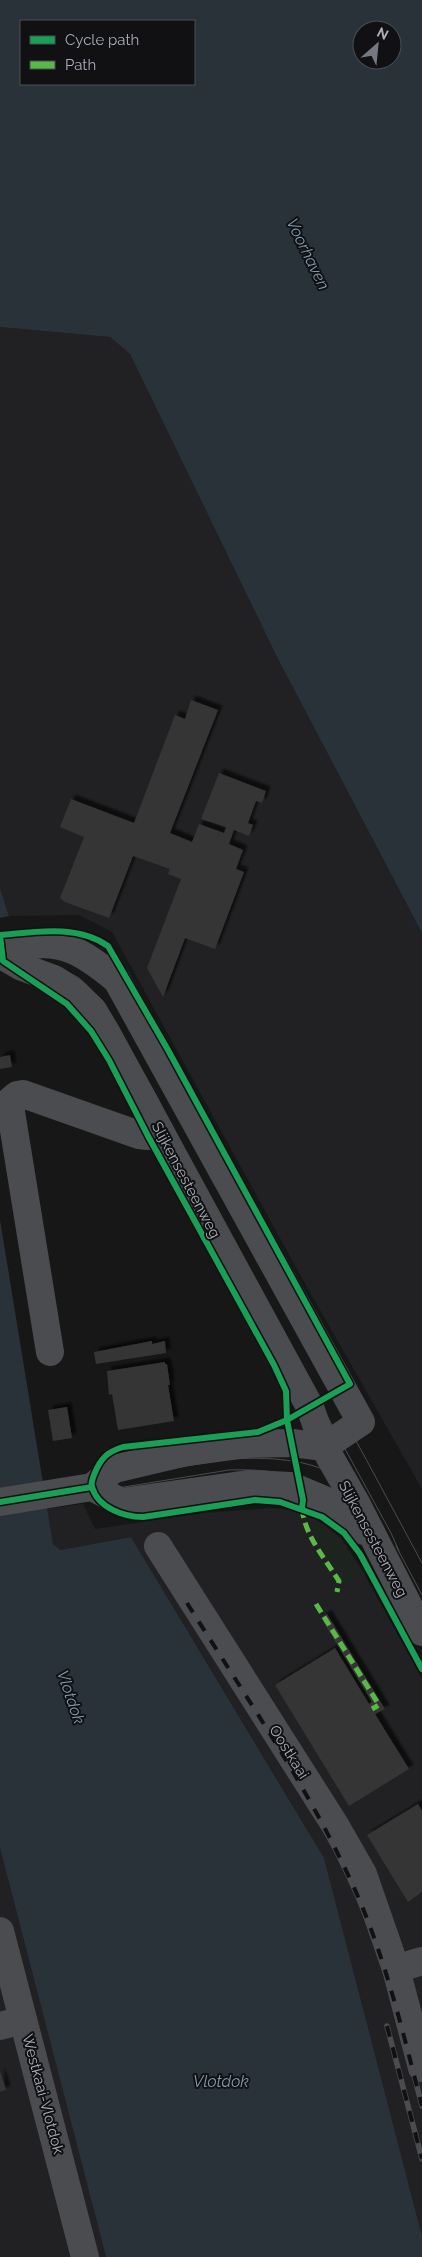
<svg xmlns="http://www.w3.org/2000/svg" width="422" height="2257" font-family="Raleway,sans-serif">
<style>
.built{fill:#212123}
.green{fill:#1d241e}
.water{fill:#2a3239;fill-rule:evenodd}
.building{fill:#353536;filter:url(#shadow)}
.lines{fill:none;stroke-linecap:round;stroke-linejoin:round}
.minor{stroke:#4b4c50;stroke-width:28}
.tram{stroke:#4b4c4f;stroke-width:1}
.rail-casing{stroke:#4b4c4f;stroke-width:5.5}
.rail{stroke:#111113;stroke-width:4;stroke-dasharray:11;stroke-linecap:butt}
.quiet{stroke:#58b947;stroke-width:5;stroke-dasharray:10 5;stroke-linecap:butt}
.cycleway-casing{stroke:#111113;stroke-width:9}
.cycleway{stroke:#1a9f57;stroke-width:6}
.labels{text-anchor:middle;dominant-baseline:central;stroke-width:4;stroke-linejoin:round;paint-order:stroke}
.street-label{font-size:15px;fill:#a8adb8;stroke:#111113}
.water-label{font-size:16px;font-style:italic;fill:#7f9bb3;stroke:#111113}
</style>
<defs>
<filter id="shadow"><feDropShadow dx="4.5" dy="-4.5" stdDeviation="1" flood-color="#0009"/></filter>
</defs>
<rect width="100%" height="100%" fill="#171717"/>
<g class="built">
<polygon points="0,327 110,337 130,354 278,659 422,933 422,1489 308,1289 112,932 79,915 9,916 0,888"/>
<polygon points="83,1504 95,1529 202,1513 273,1508 298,1511 314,1518 340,1537 362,1570 422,1679 422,2236 324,1858 131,1537 59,1550 53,1544 47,1509"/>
<polygon points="0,1848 106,2257 0,2257"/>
</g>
<path class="green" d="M311,1521c25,15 35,29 50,54l-15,8 -32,-49z"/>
<g class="water">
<path d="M0,0h422v933l-144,-274 -148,-305 -20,-17 -110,-10zM194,21v63h-173v-63zM362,30h30v30h-30z"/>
<polygon points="0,888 9,916 0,918"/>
<polygon points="0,1220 53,1544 60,1550 131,1537 324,1858 422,2236 422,2257 106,2257 0,1848"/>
</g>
<g class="building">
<polygon points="191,700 218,710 170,833 192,842 199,824 224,833 226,827 201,819 219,773 266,791 262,803 256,801 248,823 253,825 249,836 234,830 229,844 243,850 236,869 244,872 215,949 185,938 163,997 147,968 181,879 168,874 170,869 133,856 109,918 65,902 60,898 84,837 60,827 71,799 134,823 175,715 185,719"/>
<polygon points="10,1055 12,1067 0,1069 0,1057"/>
<polygon points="152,1341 152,1344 165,1341 166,1353 96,1364 94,1352"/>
<polygon points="165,1362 165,1364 167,1364 170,1385 168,1385 174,1421 118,1430 112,1394 109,1395 107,1371"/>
<polygon points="67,1407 72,1438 53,1441 48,1410"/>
<polygon points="327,1614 385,1709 375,1714 409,1769 349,1806 275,1685 335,1648 369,1704 372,1702 321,1618"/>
<polygon points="418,1804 422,1811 422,1892 408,1902 367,1835"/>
<polygon points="0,2071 6,2090 0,2092"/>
</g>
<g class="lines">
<g class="minor">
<path d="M0,955c7,-2 14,-7 22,-8 40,-10 65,8 95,33l244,442 -37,25"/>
<polyline points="1,955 22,967 54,979 75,993 94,1012 106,1032 310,1407 324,1447 356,1503 422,1632"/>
<polyline points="50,1352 11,1112 11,1100 17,1095 23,1094 139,1135 148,1136 160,1131"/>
<polyline points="92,1487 121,1502 248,1484 291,1486 324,1500 346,1514 364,1531"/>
<polyline points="0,1502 92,1487 114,1469 186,1452 246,1444 292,1443 324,1447"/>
<polyline points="158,1546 335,1825 363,1874 396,1969 422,2068"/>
<polyline points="0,1931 85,2257"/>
<polyline points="396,1969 422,1961"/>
<polyline points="0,2026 23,2020"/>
</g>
<g class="tram">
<path d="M0,950c31,-6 64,-3 89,17 20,16 32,43 44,64 23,41 46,82 68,123 72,137 148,272 221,409"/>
<polyline points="0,961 32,960 57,966 79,978 103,1001 156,1095 274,1319 391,1533 399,1551"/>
<path d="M0,1496l230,-37c37,-2 80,-1 112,20 10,6 19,14 28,21"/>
<path d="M0,1507l229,-37c62,-2 113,12 155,60"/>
<polyline points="396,1546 422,1595"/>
</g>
<g class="rail-casing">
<g id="rail">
<path d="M187,1603c57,91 118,179 163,276 34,72 52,150 72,227"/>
<polyline points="387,2026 422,2159"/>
</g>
</g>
<use href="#rail" class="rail"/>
<g class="quiet">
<path d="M302,1508c3,28 22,49 37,73l-2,11"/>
<polyline points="316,1604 379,1705 372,1709"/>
</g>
<g class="cycleway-casing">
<g id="cycleway">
<polyline points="0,1502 92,1487"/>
<path d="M302,1508l1,-8 -16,-80 -1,-29 -12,-26 -126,-229 -39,-76 -18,-29 -24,-27 -64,-43 -3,-26c35,-3 77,-11 108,11l60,104 182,334 -63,36 -29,12 -135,15c-13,4 -20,9 -26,21 -2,5 -7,13 -5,19 6,21 32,30 51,30l112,-17 25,2 42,15 22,16 16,21 62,115"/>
</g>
</g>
<use href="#cycleway" class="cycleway"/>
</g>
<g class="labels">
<g class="street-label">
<text transform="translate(186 1180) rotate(62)">Slijkensesteenweg</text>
<text transform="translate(373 1539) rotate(62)">Slijkensesteenweg</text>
<text transform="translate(289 1752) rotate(58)">Oostkaai</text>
<text transform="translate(43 2094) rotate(75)">Westkaai-Vlotdok</text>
</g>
<g class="water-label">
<text transform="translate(308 254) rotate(64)">Voorhaven</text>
<text transform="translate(71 1697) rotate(71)">Vlotdok</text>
<text x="221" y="2081">Vlotdok</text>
</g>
</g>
<rect x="20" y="20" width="175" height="65" fill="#111113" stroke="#4d4f55"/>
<rect x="30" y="36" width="25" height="8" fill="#1a9f57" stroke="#4d4f55"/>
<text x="65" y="45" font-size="15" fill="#a8adb8">Cycle path</text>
<rect x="30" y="61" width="25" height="8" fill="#58b947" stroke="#4d4f55"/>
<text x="65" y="70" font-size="15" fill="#a8adb8">Path</text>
<g transform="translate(377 45) rotate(27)"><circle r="24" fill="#111113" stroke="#4d4f55"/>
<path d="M0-4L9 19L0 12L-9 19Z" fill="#757880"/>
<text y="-8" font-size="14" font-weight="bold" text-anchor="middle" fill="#a8adb8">N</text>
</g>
</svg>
